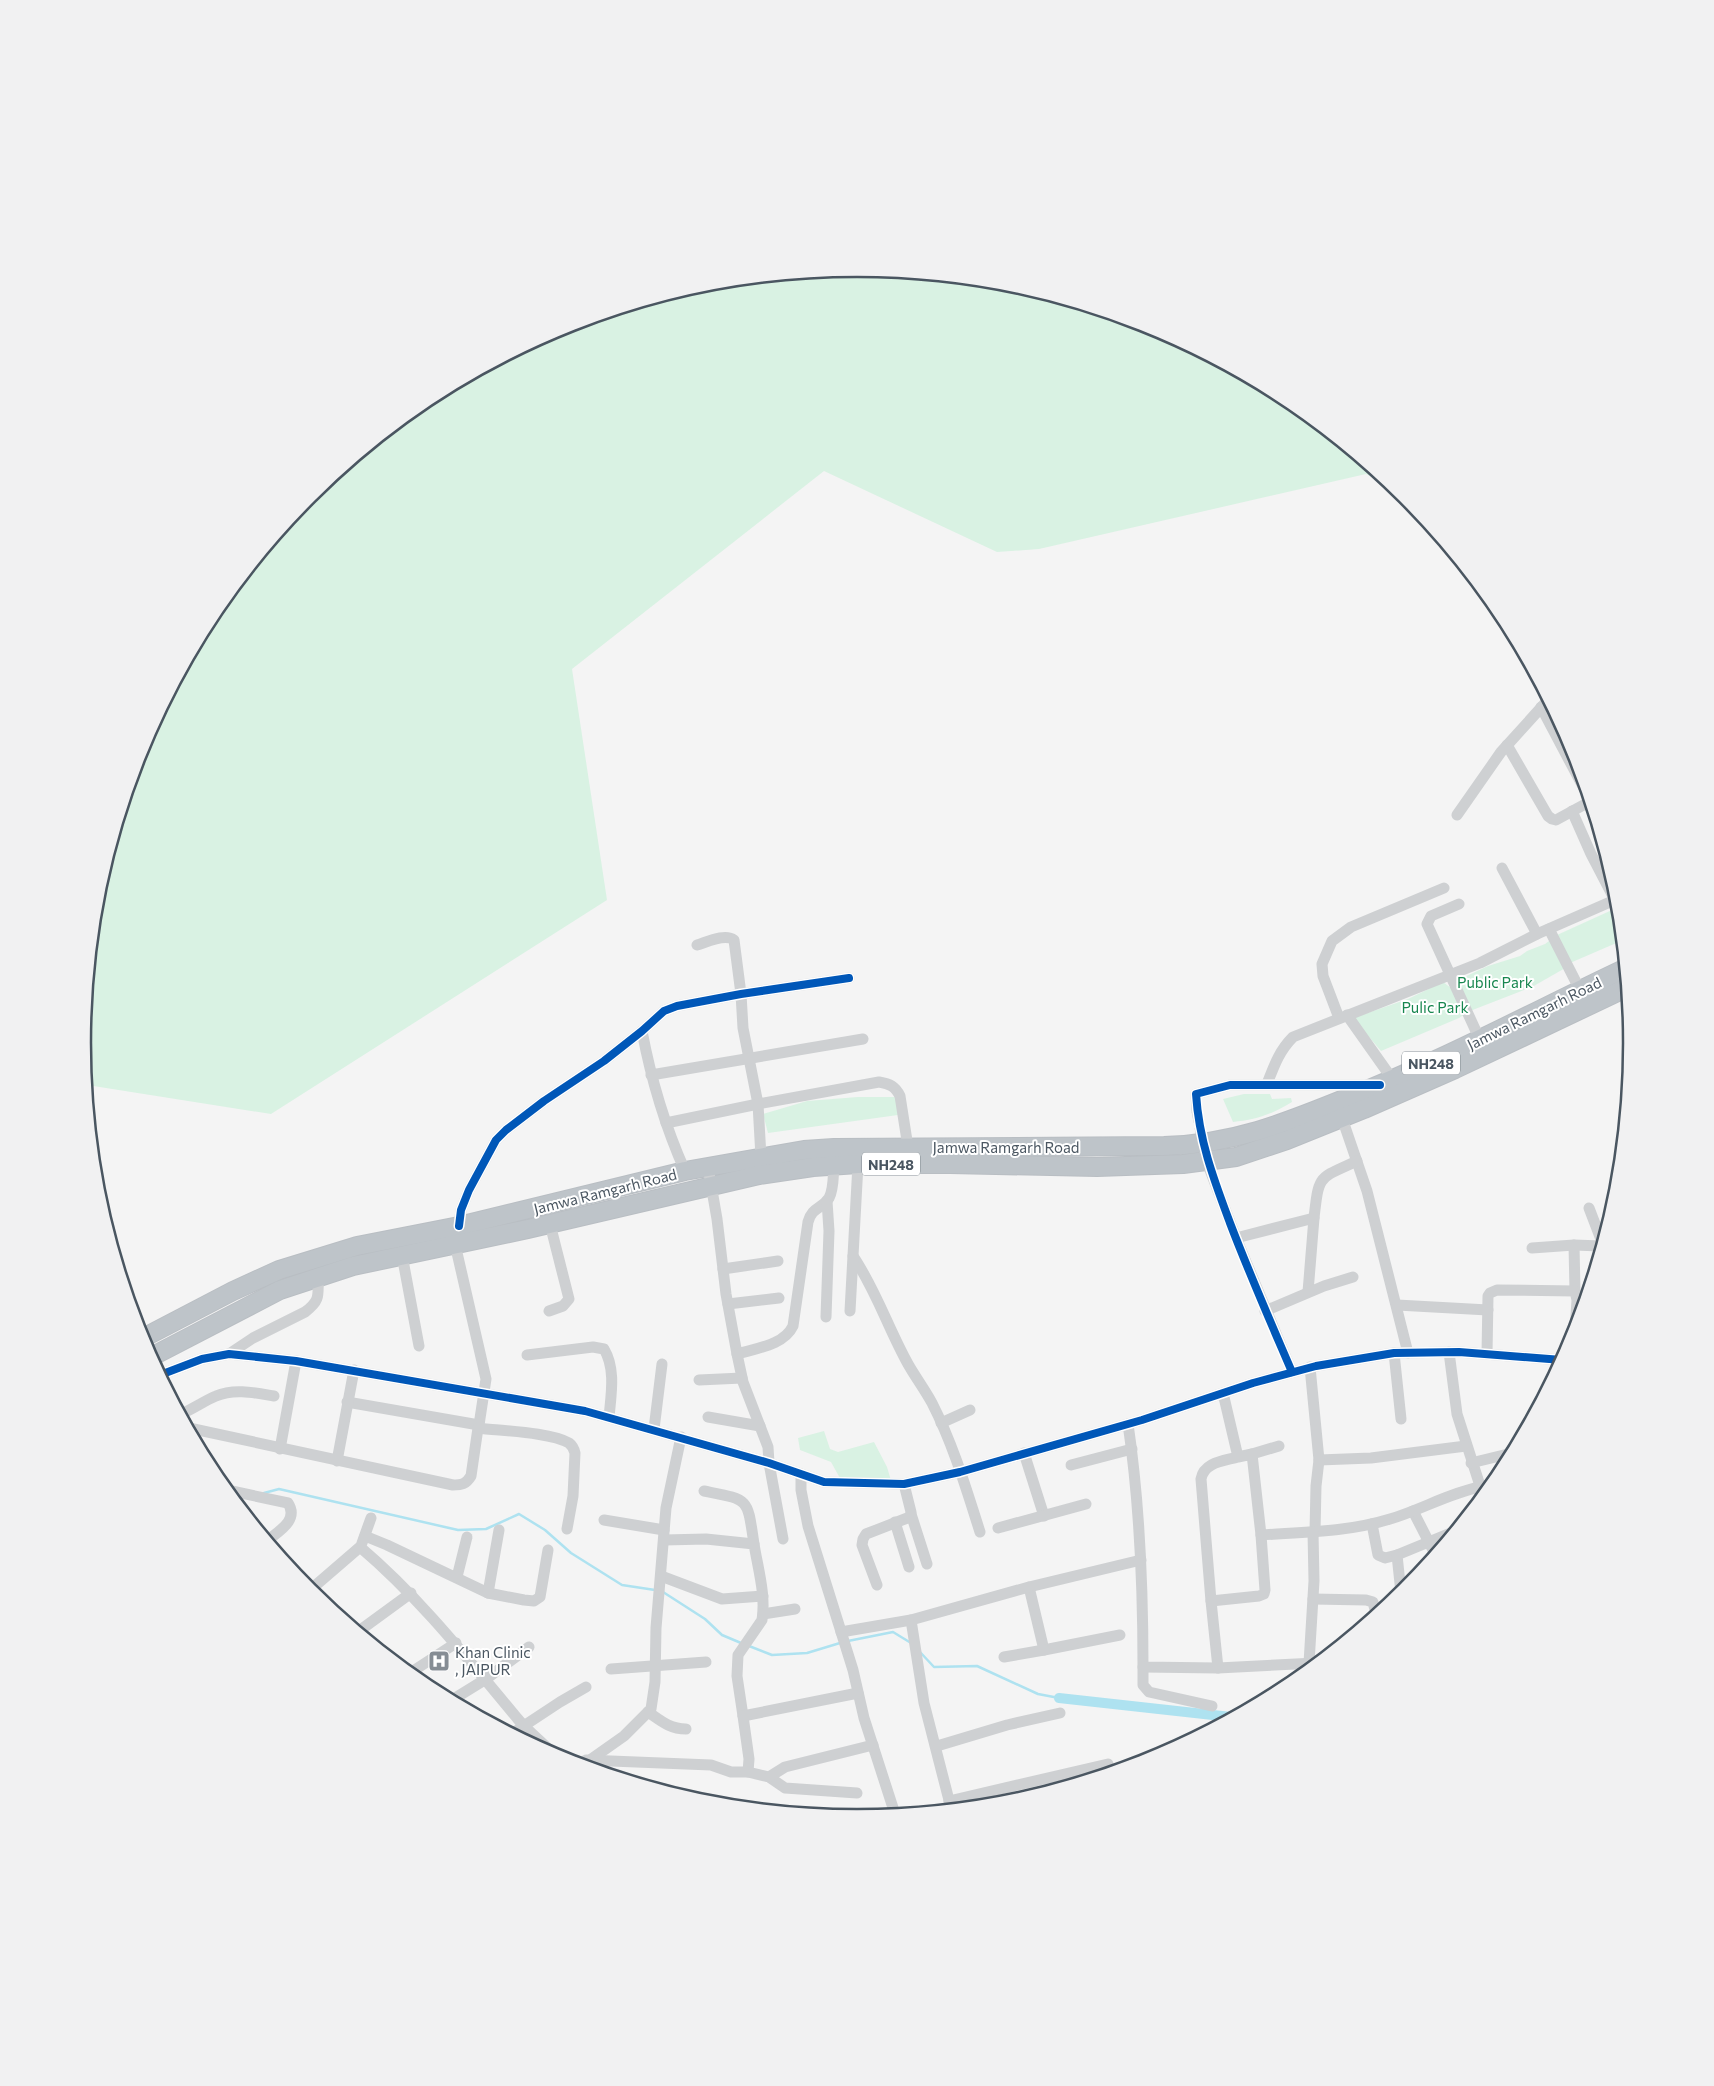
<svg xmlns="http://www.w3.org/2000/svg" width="1714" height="2086" font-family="Commissioner,sans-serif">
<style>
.green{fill:#d9f2e3}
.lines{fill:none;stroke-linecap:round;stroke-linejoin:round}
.stream{stroke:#aee2f0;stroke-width:2.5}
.canal{stroke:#aee2f0;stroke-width:10}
.minor-tunnel{stroke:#d2d4d7;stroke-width:11;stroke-dasharray:11 5.5;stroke-linecap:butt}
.highway-casing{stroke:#b9bec3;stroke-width:20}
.minor{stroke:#ced0d2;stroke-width:11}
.highway{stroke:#bec4c9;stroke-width:18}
.cycleway-casing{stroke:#fff;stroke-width:11}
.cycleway{stroke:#0057b8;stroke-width:8}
.labels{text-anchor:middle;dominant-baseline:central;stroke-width:4;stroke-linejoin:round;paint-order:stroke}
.shield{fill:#fff;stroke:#808990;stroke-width:1}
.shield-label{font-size:14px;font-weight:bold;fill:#4a5661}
.park-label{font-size:15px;fill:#17864f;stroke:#fff}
.street-label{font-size:15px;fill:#4a5661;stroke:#fff}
.poi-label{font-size:15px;fill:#4a5661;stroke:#fff;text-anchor:start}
.rim{fill:none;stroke:#4a5661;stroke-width:2.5}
</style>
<rect width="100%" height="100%" fill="#f4f4f4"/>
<g class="green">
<polygon points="857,269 1008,283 1154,328 1288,399 1401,493 1366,474 1039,549 997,552 824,471 572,669 607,900 271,1114 87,1085 83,1043 97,892 142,746 213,612 310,495 427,399 561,327 706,283"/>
<polygon points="1612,910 1620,921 1621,941 1570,963 1567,967 1532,987 1470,1011 1458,980 1488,966 1520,956 1527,951 1545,944 1557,935"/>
<polygon points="1443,982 1451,988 1465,1014 1459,1018 1381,1051 1353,1018 1408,999"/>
<path d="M1244,1094h26l2,5 19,-1 1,4c-19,12 -37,18 -59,20l-10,-23z"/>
<polygon points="858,1097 896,1097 898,1115 768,1133 763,1114 807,1101"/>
<polygon points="824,1431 830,1449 838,1452 874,1442 887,1467 892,1484 841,1480 831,1462 800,1450 798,1438"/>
</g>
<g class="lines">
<g class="stream">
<polyline points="264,1493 279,1489 458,1530 486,1529 519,1514 545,1530 571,1553 622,1585 655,1590"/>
<polyline points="663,1592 705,1619 722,1635 741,1643"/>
<polyline points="848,1641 893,1632 911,1643"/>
<polyline points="749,1646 772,1655 807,1653 840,1643"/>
<polyline points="920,1652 934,1667 977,1666 1038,1694 1059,1698"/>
</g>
<polyline class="canal" points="1059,1698 1231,1717"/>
<polyline class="minor-tunnel" points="1197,1111 1201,1133"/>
<g class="highway-casing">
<g id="highway">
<path d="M141,1339l92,-48 46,-21 78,-24 102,-20 226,-55 119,-21 30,-2 330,-2c70,-2 121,-23 185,-49 95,-37 184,-85 275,-128"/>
<polyline points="151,1357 280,1290 353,1266 528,1229 759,1175 813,1167 858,1164 950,1164 1097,1167 1183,1164 1236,1157 1287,1140 1364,1109 1455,1069 1626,988"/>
</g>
</g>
<g class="minor">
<polyline points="1541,707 1587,794"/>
<polyline points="1507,745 1548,816 1552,819 1556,820 1589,802"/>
<polyline points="1572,811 1591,854 1618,906"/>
<polyline points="1457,815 1501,752 1548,700"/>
<polyline points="1502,868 1537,934"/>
<polyline points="1459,904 1431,916 1427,924 1480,1040"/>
<polyline points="1549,929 1580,990"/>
<path d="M697,945c10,-3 28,-12 37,-5l7,54 2,34 15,76 3,53"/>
<polyline points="1347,1015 1393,1080"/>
<polyline points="1339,1018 1323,976 1322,964 1332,941 1351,927 1444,888"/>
<path d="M642,1031c9,48 23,95 43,140"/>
<polyline points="651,1075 863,1039"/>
<path d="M1267,1084c7,-18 12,-33 26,-47l187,-74 57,-29 80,-35"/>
<polyline points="1197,1111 1196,1094 1230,1085 1369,1085"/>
<polyline points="1342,1118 1367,1191 1408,1353"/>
<path d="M666,1123l92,-19 121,-22c11,2 16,4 21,14l8,51"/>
<polyline points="1201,1133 1207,1162 1236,1238 1292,1372"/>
<path d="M708,1167l9,52 9,75 11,60c20,-6 47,-9 56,-28l15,-104c4,-15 14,-13 21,-24 5,-9 4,-23 5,-33"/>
<polyline points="1589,1208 1602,1242"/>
<path d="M1314,1218c5,-44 4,-39 43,-57"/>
<polyline points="459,1226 461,1210 469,1190 496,1140 506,1130 544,1101 604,1061 642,1031 664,1011 677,1006 741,994 849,978"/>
<polyline points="1236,1238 1314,1218 1308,1292"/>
<polyline points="455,1244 486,1379 479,1425"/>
<polyline points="1574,1245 1575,1291"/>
<polyline points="1532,1248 1574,1245 1601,1246"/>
<polyline points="402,1255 419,1346"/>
<path d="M853,1256c23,34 35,72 55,108 8,14 17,26 24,39 21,41 34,85 48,129"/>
<polyline points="723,1269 778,1261"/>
<polyline points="728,1304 779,1298"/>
<polyline points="1397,1305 1488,1310"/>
<polyline points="549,1311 563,1306 569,1299 550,1224"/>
<polyline points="850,1311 858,1164"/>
<polyline points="1265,1311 1324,1286 1353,1277"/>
<polyline points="826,1317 829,1231 827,1201"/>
<polyline points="1449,1352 1457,1414 1483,1495"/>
<polyline points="1394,1353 1401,1419"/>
<path d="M229,1354l24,-16 52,-26c16,-12 13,-17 13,-36"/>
<polyline points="737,1354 743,1382 768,1447 769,1463 783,1539"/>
<polyline points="1487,1354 1488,1296 1490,1293 1497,1290 1575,1291 1577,1300 1575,1330"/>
<path d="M527,1355l66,-8 11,2c12,20 7,46 5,68"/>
<polyline points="1310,1367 1319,1460 1371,1458 1466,1446"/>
<polyline points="160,1375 202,1359 229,1354 296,1361 585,1411 769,1463 824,1482 904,1484 960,1472 1142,1420 1253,1383 1316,1366 1394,1353 1459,1352 1562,1360"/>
<polyline points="699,1380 742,1378"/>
<path d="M1223,1393l15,64 14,-3 9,81 4,55 -1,4 -5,2 -48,5 -10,-122c3,-17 23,-18 37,-22"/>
<polyline points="347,1402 479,1425 478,1428"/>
<path d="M181,1414c12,-5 23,-13 35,-18 18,-8 40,-3 58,0"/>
<polyline points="708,1417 760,1426"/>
<polyline points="941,1423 970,1410"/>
<path d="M1128,1424c12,81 15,161 15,243l75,1 98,-5"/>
<path d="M189,1428l264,57c9,0 13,-1 18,-9l7,-48c23,3 72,4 91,15 4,3 5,6 6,10l-2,43 -6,33"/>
<polyline points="654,1429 662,1364"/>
<polyline points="280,1449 296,1361"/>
<polyline points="1024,1453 1044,1516"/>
<polyline points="1252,1454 1279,1446"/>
<polyline points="337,1461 354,1370"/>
<polyline points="1471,1463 1512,1453"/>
<polyline points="1071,1465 1132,1449"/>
<polyline points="801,1474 801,1490 808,1526 853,1670 864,1718 895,1814"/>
<path d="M227,1490l61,13c11,17 -9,28 -20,37"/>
<path d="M704,1491c46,9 43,6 50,53"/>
<polyline points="1413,1511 1435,1554"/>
<polyline points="911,1514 927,1564"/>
<polyline points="604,1520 664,1530"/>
<polyline points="895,1522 909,1567"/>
<polyline points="1372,1524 1378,1555 1385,1558 1397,1555"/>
<polyline points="998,1528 1086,1504"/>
<polyline points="1315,1532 1316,1486 1319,1460"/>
<path d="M1261,1535c44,-3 87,-3 129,-16 31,-9 59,-26 90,-32"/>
<polyline points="365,1536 387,1545 488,1593 524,1600 534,1601 540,1597 548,1550"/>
<path d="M664,1540l42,-1 48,5c4,25 12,51 8,76l-24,35 -1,21 6,40"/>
<polyline points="362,1543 371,1518"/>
<polyline points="661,1576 722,1599 763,1596"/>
<polyline points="457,1577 467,1537"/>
<polyline points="877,1585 862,1545 863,1539 866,1534 910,1517 911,1512 904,1484"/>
<path d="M309,1591l51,-44c60,51 107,111 157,171 11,14 26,24 38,38"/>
<polyline points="488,1593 499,1530"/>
<polyline points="1401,1593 1397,1555 1453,1532"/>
<polyline points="1313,1599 1366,1600 1373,1602 1376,1614"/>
<polyline points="1211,1601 1218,1668"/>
<polyline points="763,1614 795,1609"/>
<polyline points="359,1631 411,1593"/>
<polyline points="841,1632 911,1620"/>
<polyline points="1120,1635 1044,1650 1029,1587 1141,1560"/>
<polyline points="1004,1657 1044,1650"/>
<polyline points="1309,1663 1314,1581 1313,1532"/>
<polyline points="1143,1667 1143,1685 1149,1692 1212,1706"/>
<polyline points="611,1669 706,1662"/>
<polyline points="410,1673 456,1643"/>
<polyline points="452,1700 486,1679 529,1647"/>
<path d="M648,1712c13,9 22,17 38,17"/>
<polyline points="513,1733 560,1702 586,1687"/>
<polyline points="937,1746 1007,1725 1060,1713"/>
<polyline points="590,1760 624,1736 651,1709 655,1682 656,1628 666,1508 681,1437"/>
<polyline points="580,1764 586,1760 711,1765 731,1772 748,1772 749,1759 743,1716 858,1693"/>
<polyline points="748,1772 769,1777 785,1788 857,1793"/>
<polyline points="769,1777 785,1767 873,1745"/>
<polyline points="949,1801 1108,1764"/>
<polyline points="951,1808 924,1703 911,1620 1029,1587"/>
</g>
<use href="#highway" class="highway"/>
<g class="cycleway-casing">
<g id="cycleway">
<polyline points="459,1226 461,1210 469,1190 496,1140 506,1130 544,1101 604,1061 642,1031 664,1011 677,1006 741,994 849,978"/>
<path d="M1292,1372c-21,-49 -43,-99 -62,-149 -16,-43 -31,-82 -34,-129l34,-9h150"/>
<polyline points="160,1375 202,1359 229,1354 296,1361 585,1411 769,1463 824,1482 904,1484 960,1472 1142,1420 1253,1383 1316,1366 1394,1353 1459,1352 1562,1360"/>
</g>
</g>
<use href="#cycleway" class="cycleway"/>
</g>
<defs>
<g id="hospital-square" transform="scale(1.125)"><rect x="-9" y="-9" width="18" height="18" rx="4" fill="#868d94" stroke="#fff"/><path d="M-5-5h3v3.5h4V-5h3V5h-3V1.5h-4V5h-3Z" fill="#fff"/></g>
</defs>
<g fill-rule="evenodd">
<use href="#hospital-square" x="439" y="1661"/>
</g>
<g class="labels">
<g class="shield">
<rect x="1402" y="1051.5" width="58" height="23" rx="4"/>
<rect x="862" y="1152.5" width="58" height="23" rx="4"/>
</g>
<g class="shield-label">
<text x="1431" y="1063">NH248</text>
<text x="891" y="1164">NH248</text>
</g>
<g class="park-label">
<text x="1495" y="982">Public Park</text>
<text x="1435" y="1007">Pulic Park</text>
</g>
<g class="street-label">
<text transform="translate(1534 1013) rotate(-26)">Jamwa Ramgarh Road</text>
<text x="1006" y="1147">Jamwa Ramgarh Road</text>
<text transform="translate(605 1191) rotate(-14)">Jamwa Ramgarh Road</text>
</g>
<g class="poi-label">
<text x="455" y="1652">Khan Clinic<tspan x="455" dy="17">, JAIPUR</tspan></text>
</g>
</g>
<path d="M0 0H1714V2086H0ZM91 1043a766 766 0 1 1 1532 0a766 766 0 1 1-1532 0Z" fill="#f1f1f2" fill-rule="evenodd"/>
<path class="rim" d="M91 1043a766 766 0 1 1 1532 0a766 766 0 1 1-1532 0Z"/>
</svg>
